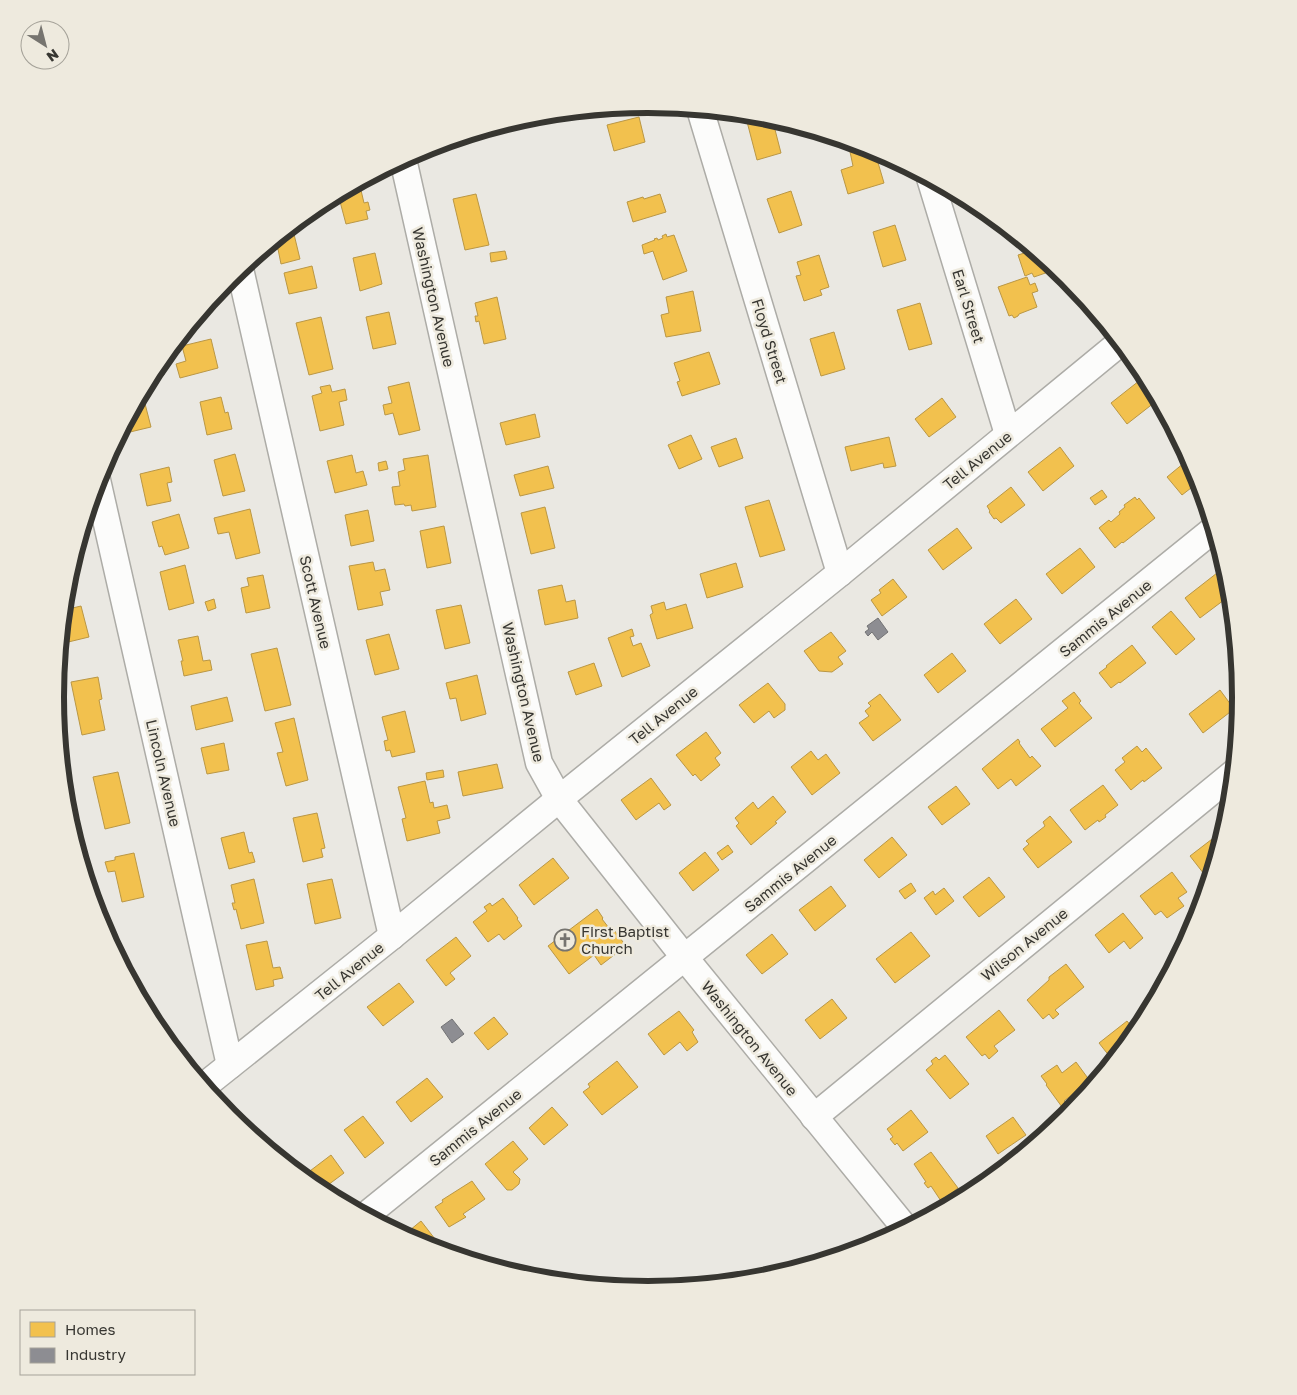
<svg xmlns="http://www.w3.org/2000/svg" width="1297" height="1395" font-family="'Golos Text',sans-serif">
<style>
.homes{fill:#f2c14e;stroke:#ba9745}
.industry{fill:#8d8d92;stroke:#737375}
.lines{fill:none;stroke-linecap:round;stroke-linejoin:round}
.minor-casing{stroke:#adaca7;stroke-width:29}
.minor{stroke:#fcfcfb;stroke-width:26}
.labels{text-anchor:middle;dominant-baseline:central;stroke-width:5;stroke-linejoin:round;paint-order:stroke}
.street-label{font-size:15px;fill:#373631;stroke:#eeeade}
.poi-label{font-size:15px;fill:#373631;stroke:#eeeade;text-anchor:start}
.rim{fill:none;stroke:#373631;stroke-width:6}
</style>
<rect width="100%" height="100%" fill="#eae8e2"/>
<g class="homes">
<polygon points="644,104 645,106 622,113 620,107"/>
<polygon points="745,114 765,115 772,118 781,153 757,160"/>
<polygon points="639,117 645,142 614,151 607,125"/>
<polygon points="462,137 463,141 441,146 440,143"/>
<polygon points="859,144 874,149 884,183 848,194 841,170 853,166 849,147"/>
<polygon points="360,186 364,203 368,202 370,210 366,211 368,219 346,224 338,194 346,189"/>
<polygon points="791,191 802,225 779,233 767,199"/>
<polygon points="476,194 489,245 465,250 453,199"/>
<polygon points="660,194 666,212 633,222 627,202 643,197 644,199"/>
<polygon points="895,225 906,260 883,267 873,232"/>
<polygon points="292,226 300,259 281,264 278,249 271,251 269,244"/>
<polygon points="666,234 667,237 674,235 687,271 663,280 653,251 644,254 642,245 655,240 654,239 657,238 658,240 663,238 662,236"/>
<polygon points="1034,250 1057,269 1034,277 1032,273 1025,276 1018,255"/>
<polygon points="505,251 507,259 491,262 490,253"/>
<polygon points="375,253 382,284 360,291 353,258"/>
<polygon points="819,255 829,287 820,290 822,295 804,301 796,276 801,275 797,262"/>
<polygon points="312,266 317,288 289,294 284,273"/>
<polygon points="1027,277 1030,285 1035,283 1038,291 1032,293 1037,307 1019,314 1018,316 1014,318 1012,315 1009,316 998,287"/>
<polygon points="693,291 701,331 666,337 661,315 669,313 666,297"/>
<polygon points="497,297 506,339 484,344 479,321 476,322 475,316 478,316 475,303"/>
<polygon points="920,303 932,344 909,350 897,310"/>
<polygon points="389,312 396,344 373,349 366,317"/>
<polygon points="321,317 333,369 309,375 296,323"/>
<polygon points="834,332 845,369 821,376 810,339"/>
<polygon points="211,339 218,368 180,378 176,364 186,361 182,346"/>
<polygon points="709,352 720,384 682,396 677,382 680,381 674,363"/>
<polygon points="1144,377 1146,380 1148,379 1159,399 1127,424 1111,403"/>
<polygon points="409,382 420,430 399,435 393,413 385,415 383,405 392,403 388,387"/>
<polygon points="330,385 332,392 345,389 347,400 339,402 344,425 320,431 312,396 322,393 320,387"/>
<polygon points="140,396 143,396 151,427 130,432 127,420"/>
<polygon points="221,397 225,413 228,412 232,429 207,435 200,402"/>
<polygon points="942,398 956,417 929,437 915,419"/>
<polygon points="535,414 540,437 506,445 500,423"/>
<polygon points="691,435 702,459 679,469 668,445"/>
<polygon points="889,437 896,466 884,468 883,463 851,471 845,447"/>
<polygon points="736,438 743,458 719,467 711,447"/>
<polygon points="1060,447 1074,466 1043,491 1028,472"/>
<polygon points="235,454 245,491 223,496 214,460"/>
<polygon points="352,455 356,473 363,471 367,485 335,493 327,461"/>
<polygon points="428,455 436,507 412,511 411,505 405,506 404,504 395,505 392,487 400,486 398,472 405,470 403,459"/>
<polygon points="1190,458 1197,471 1200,481 1182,495 1167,477"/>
<polygon points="386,461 388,469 379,471 378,463"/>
<polygon points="548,466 554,488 520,496 514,475"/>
<polygon points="169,467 172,482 167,483 171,501 147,506 140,474"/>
<polygon points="1011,487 1025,505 1001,523 996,518 994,519 989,512 990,511 987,506"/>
<polygon points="1102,490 1107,497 1095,505 1090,498"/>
<polygon points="1135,497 1137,500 1139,498 1155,518 1123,543 1122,542 1115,548 1099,528 1109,520 1111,522 1120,514 1119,512 1125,507 1124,505"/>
<polygon points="769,500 785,550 760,557 745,507"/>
<polygon points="545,507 555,548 531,554 521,513"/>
<polygon points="250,509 260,553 236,559 229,532 218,534 214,518"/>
<polygon points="368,510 374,541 351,546 345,515"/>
<polygon points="179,514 189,548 165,555 162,546 159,547 152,522"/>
<polygon points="444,526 451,563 427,568 420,531"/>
<polygon points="957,528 972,548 943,570 928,550"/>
<polygon points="1080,548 1095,567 1062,594 1046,574"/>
<polygon points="373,562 375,571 385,569 390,590 380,592 383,605 358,610 349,566"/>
<polygon points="736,563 743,587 707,598 700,574"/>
<polygon points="185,565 194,603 169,610 160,572"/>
<polygon points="1217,573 1232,594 1200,618 1185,598"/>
<polygon points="263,575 270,608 246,613 241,588 249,586 247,578"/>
<polygon points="893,579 907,597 882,616 871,600 881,593 879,590"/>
<polygon points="562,585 566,602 575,600 578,618 545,625 538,590"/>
<polygon points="214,599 216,608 208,611 205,602"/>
<polygon points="1016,599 1032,619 1000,644 984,624"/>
<polygon points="664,602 666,610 686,604 693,628 657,639 650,615 653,613 651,606"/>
<polygon points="461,605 470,643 445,649 436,610"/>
<polygon points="81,606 89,637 60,644 64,610"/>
<polygon points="1171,611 1195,639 1176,655 1152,627"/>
<polygon points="632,629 634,636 630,637 633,646 641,643 650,666 622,677 608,638"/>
<polygon points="831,632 846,651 838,657 843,664 832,672 819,671 804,651"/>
<polygon points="389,634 399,669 375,675 366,640"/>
<polygon points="198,636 203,661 210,660 212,670 184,676 181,661 183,661 178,640"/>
<polygon points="1132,645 1146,663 1120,683 1119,682 1111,688 1099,673 1107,667 1106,666"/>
<polygon points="277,648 291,705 265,711 251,654"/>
<polygon points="952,653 966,671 938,693 924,675"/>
<polygon points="594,663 602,686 576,695 568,672"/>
<polygon points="477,675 486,714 461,721 456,698 450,699 446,683"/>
<polygon points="98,677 102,699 99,700 105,730 82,735 71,682"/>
<polygon points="768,683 785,704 785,710 774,718 769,711 754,723 739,705"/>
<polygon points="1220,690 1234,709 1203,733 1189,714"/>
<polygon points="1074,692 1081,701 1079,703 1092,718 1055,747 1041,729 1068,708 1062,701"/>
<polygon points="880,694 901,720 873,741 859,723 869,716 865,711 871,706 868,703"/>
<polygon points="227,697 233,721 196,730 191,706"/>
<polygon points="405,711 415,752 392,757 390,750 386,751 384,741 388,740 382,717"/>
<polygon points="294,718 308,780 286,786 277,753 283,752 275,723"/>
<polygon points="706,732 721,753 715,758 720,765 701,781 695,774 693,776 676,755"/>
<polygon points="1018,739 1020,742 1019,743 1030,758 1032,756 1041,766 1016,786 1011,779 998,789 982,769"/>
<polygon points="224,743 229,770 207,774 201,748"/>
<polygon points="1137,746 1142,752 1146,748 1162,768 1144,782 1143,780 1131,790 1115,770 1125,762 1122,758"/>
<polygon points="811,751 818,760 826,754 840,773 812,795 791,767"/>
<polygon points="497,764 503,788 463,796 458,772"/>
<polygon points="443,770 444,777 427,780 426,773"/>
<polygon points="118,772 130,823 105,829 93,777"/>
<polygon points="651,778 671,805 664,810 659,803 636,820 621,800"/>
<polygon points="425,781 430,803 433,802 434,808 447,805 450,818 437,821 440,833 407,841 402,819 406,818 398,787"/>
<polygon points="1103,785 1118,805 1105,815 1106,817 1099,822 1098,820 1085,830 1070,810"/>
<polygon points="956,786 970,804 942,825 928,807"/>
<polygon points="773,796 786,812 775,822 777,823 751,845 736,826 739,823 735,818 753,802 758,809"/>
<polygon points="317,813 325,848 321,849 323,857 303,862 293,818"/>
<polygon points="1050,816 1072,842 1038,868 1023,849 1029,844 1026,841 1045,826 1043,822"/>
<polygon points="244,832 249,853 252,852 255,862 229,869 221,838"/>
<polygon points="1216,836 1222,843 1215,866 1204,874 1190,856"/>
<polygon points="892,837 907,855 879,878 864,860"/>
<polygon points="728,845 733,852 722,860 717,853"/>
<polygon points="705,852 719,870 693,891 679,873"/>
<polygon points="134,853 144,897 122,902 115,871 108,872 105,862 115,860 115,857"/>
<polygon points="553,858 569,878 534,905 519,885"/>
<polygon points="1172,872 1187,892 1178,898 1184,906 1167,918 1161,911 1155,915 1140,896"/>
<polygon points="989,877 1005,897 979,917 963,897"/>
<polygon points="254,879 264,923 241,929 236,909 234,910 232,903 235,903 231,885"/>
<polygon points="332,879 341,918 315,924 307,884"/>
<polygon points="911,883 916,891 905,899 899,891"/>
<polygon points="831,886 846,906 815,931 799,910"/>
<polygon points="944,888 954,901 936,915 924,898 933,891 935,895"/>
<polygon points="503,898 518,918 517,919 522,926 504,940 499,934 488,942 473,922 487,911 484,907 490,903 492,906"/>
<polygon points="597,909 603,918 602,919 609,928 611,926 626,946 601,965 594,955 569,974 548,946"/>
<polygon points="1123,913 1143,938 1130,949 1124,941 1109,953 1095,935"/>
<polygon points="911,932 930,956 895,983 876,959"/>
<polygon points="772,934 788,954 762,974 746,955"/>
<polygon points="456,937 471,956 450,973 455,979 446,986 426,960"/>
<polygon points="267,941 273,968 280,967 283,978 273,980 274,986 256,990 246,945"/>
<polygon points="1066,964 1084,987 1055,1010 1059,1014 1053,1019 1049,1014 1043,1019 1027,1000 1049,980 1049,977"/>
<polygon points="399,983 414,1002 383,1026 367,1007"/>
<polygon points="832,999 847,1018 820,1039 805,1020"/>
<polygon points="999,1010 1015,1030 994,1046 998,1051 989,1059 985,1054 982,1056 966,1037"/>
<polygon points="679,1011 694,1030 692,1032 698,1042 687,1051 680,1042 664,1055 648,1034"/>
<polygon points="494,1017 508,1034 488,1050 474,1033"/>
<polygon points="1127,1021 1137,1033 1114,1062 1099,1043"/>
<polygon points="166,1029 182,1048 176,1053 160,1033"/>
<polygon points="945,1055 969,1084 950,1099 926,1070 933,1064 931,1061 936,1057 939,1060"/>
<polygon points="617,1061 638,1087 602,1115 583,1092 590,1087 588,1084"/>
<polygon points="1076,1062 1090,1081 1064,1101 1066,1103 1062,1107 1046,1085 1047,1084 1041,1076 1057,1065 1062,1073"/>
<polygon points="427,1078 443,1097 411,1122 396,1102"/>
<polygon points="552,1107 568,1125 544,1145 529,1128"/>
<polygon points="911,1110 928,1132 903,1151 897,1143 895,1145 890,1139 893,1137 887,1129"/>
<polygon points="363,1116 384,1143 365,1158 344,1130"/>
<polygon points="1013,1117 1026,1135 998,1154 986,1136"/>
<polygon points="513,1141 528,1159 513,1172 520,1179 519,1184 512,1190 507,1190 485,1164"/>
<polygon points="931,1152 958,1188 941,1201 931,1186 928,1188 924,1183 926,1182 914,1164"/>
<polygon points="331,1155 344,1173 320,1191 302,1177"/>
<polygon points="472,1181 485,1199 463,1214 466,1217 449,1227 435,1207 443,1202 442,1200"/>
<polygon points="421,1221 442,1248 438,1251 421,1246 406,1238 404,1235"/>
</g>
<g class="industry">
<polygon points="159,363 161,363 164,375 149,378"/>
<polygon points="878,618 888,632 878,640 872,632 868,636 865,632 869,629 867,626"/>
<polygon points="452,1019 464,1034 452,1043 441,1027"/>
</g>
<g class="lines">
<g class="minor-casing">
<g id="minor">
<polyline points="700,109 840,573"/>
<polyline points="403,159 539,763 559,799 685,958 906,1229"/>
<polyline points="930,178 1008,434"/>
<polyline points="240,269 392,936"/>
<polyline points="97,480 230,1065"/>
<polyline points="204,1086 392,936 559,799 840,573 1121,342"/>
<polyline points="814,1117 1235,772"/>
<polyline points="365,1216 1214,529"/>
</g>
</g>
<use href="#minor" class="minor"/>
</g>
<defs>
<g id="church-ring" transform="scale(1.125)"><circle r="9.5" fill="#eeeade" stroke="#76746f" stroke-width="1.5"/><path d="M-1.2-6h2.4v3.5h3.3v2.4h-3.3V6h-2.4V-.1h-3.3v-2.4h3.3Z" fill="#76746f"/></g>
</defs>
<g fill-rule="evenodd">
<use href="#church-ring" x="565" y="940"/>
</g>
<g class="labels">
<g class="street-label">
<text transform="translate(434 297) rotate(77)">Washington Avenue</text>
<text transform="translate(969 306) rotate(73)">Earl Street</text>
<text transform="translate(770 341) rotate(73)">Floyd Street</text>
<text transform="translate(977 460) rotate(-39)">Tell Avenue</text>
<text transform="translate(316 602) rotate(77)">Scott Avenue</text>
<text transform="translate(1105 618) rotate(-39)">Sammis Avenue</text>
<text transform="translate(524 692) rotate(77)">Washington Avenue</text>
<text transform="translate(663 715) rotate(-39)">Tell Avenue</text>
<text transform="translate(164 773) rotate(77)">Lincoln Avenue</text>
<text transform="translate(790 873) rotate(-39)">Sammis Avenue</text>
<text transform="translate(1024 944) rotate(-39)">Wilson Avenue</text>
<text transform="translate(349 971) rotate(-39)">Tell Avenue</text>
<text transform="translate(750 1038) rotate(51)">Washington Avenue</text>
<text transform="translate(475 1127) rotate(-39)">Sammis Avenue</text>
</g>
<g class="poi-label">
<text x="581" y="931">First Baptist<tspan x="581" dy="17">Church</tspan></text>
</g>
</g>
<path d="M0 0H1297V1395H0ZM64 697a584 584 0 1 1 1168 0a584 584 0 1 1-1168 0Z" fill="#eeeade" fill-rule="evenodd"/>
<path class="rim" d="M64 697a584 584 0 1 1 1168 0a584 584 0 1 1-1168 0Z"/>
<rect x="20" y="1310" width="175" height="65" fill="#eeeade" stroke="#a5a299"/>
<rect x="30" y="1322" width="25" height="15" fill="#f2c14e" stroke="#a5a299"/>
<text x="65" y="1335" font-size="15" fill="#373631">Homes</text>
<rect x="30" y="1348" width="25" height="15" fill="#8d8d92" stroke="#a5a299"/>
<text x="65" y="1360" font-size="15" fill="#373631">Industry</text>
<g transform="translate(45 45) rotate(144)"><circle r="24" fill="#eeeade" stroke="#a5a299"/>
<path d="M0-4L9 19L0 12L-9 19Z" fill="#76746f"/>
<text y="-8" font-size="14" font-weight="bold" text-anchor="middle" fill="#373631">N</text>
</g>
</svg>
